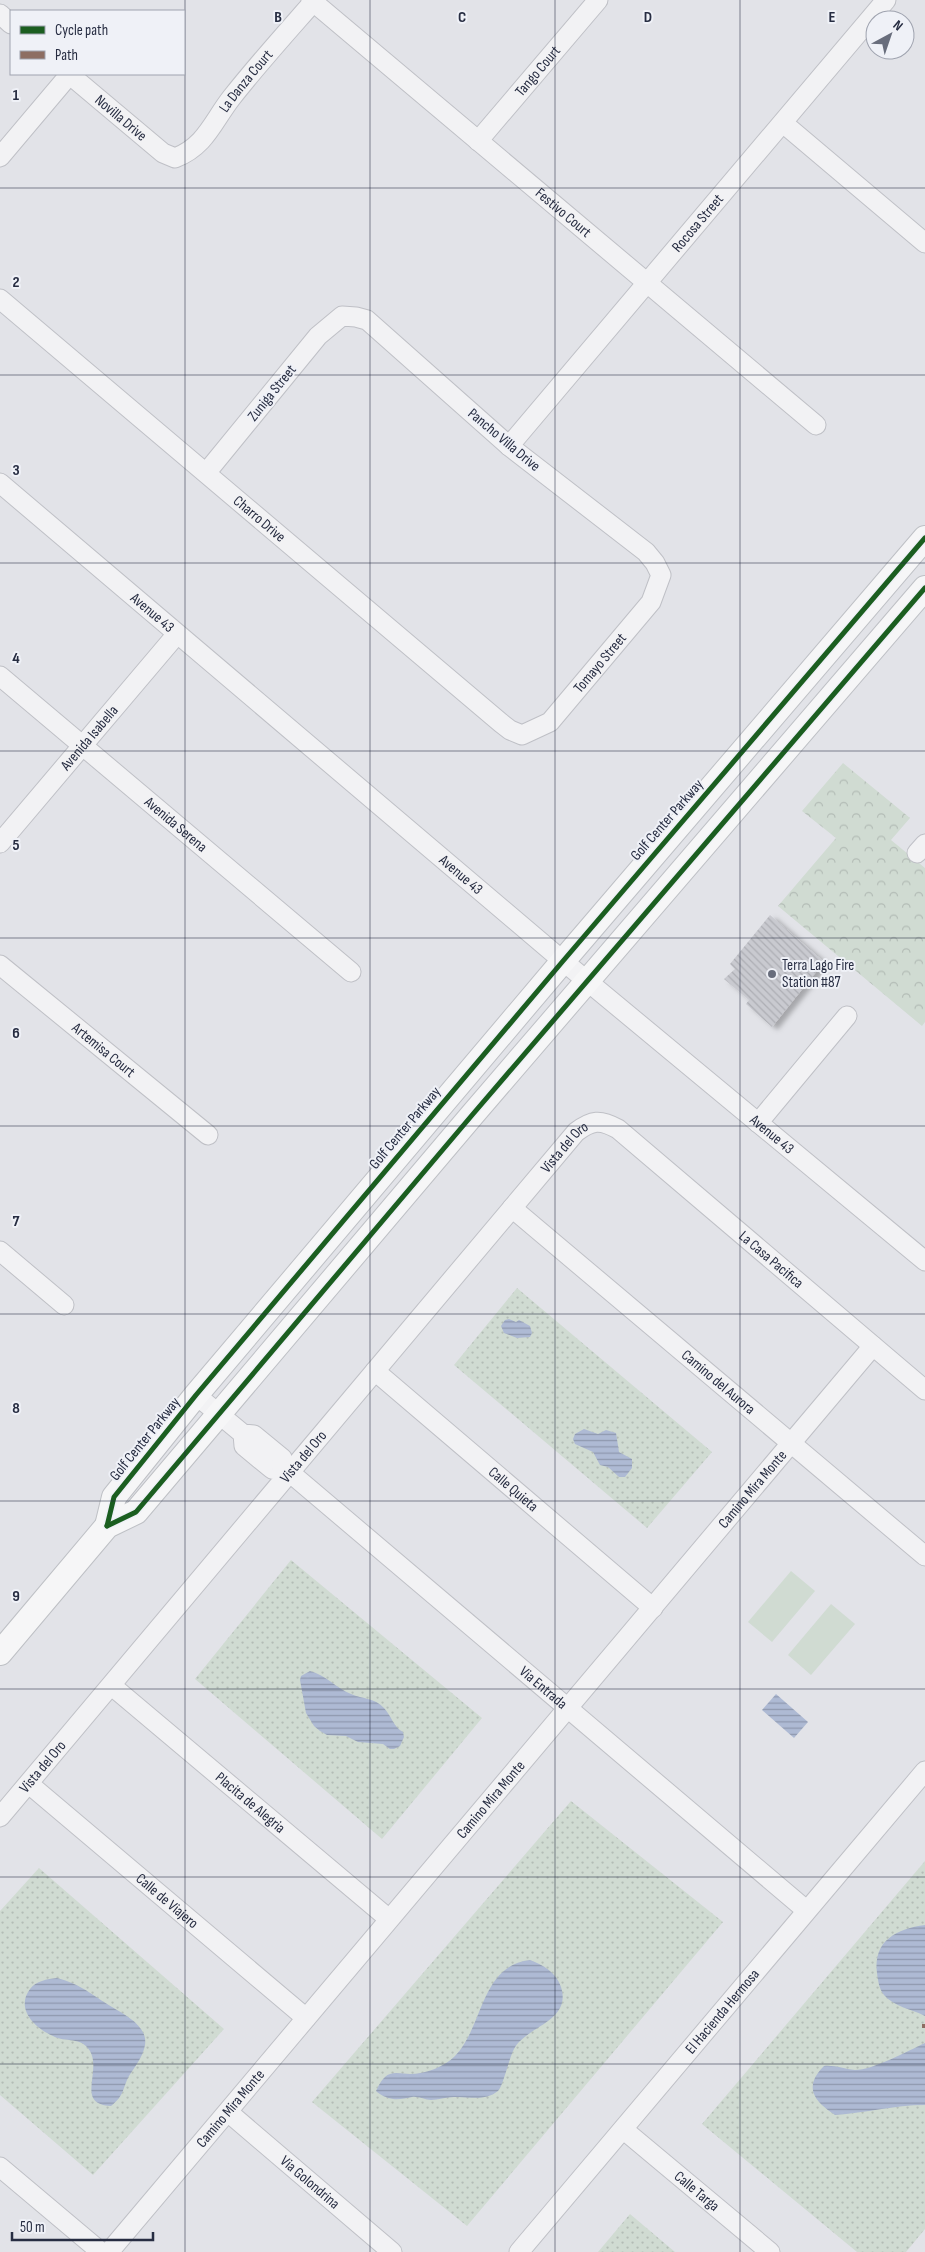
<svg xmlns="http://www.w3.org/2000/svg" width="925" height="2252" font-family="'Sofia Sans Condensed',sans-serif">
<style>
.grass{fill:url(#grass-dots)}
.park{fill:url(#park-crowns)}
.pitch{fill:#d0dbd2}
.water{fill:url(#water-rules)}
.building{fill:url(#building-back-hatch);filter:url(#shadow)}
.lines{fill:none;stroke-linecap:round;stroke-linejoin:round}
.minor-casing{stroke:#bfc0c6;stroke-width:21}
.major-casing{stroke:#bec0c5;stroke-width:26}
.minor{stroke:#f2f2f4;stroke-width:19}
.major{stroke:#f6f6f7;stroke-width:24}
.quiet{stroke:#8d6e63;stroke-width:4;stroke-dasharray:8 4;stroke-linecap:butt}
.cycleway-casing{stroke:#eff1f7;stroke-width:8}
.cycleway{stroke:#1b5e20;stroke-width:5}
.grid{fill:none;stroke:#272d42;stroke-width:1;stroke-opacity:0.55}
.poi-dot{fill:#686d7c;stroke:#eff1f7;stroke-width:2}
.labels{text-anchor:middle;dominant-baseline:central;stroke-width:4;stroke-linejoin:round;paint-order:stroke}
.street-label{font-size:15px;fill:#272d42;stroke:#eff1f7}
.poi-label{font-size:15px;fill:#272d42;stroke:#eff1f7;text-anchor:start}
.grid-label{font-size:16px;text-anchor:middle;font-weight:bold;fill:#272d42;stroke:#eff1f7;stroke-width:4;stroke-linejoin:round;paint-order:stroke}
</style>
<defs>
<pattern id="grass-dots" width="8" height="8" patternUnits="userSpaceOnUse" patternTransform="scale(1.25)"><rect width="8" height="8" fill="#d0dbd2"/><path d="M2 2h.1M6 6h.1" fill="none" stroke="#b3bcb6" stroke-width="1.8" stroke-linecap="round"/></pattern>
<pattern id="park-crowns" width="20" height="18" patternUnits="userSpaceOnUse" patternTransform="scale(1.25)"><rect width="20" height="18" fill="#d0dbd2"/><path d="M2 6a3 3 0 1 1 6 0M12 15a3 3 0 1 1 6 0" fill="none" stroke="#b3bcb6"/></pattern>
<pattern id="water-rules" width="6" height="5" patternUnits="userSpaceOnUse" patternTransform="scale(1.25)"><rect width="6" height="5" fill="#aebad4"/><path d="M0 2.5h6" fill="none" stroke="#8e98ae"/></pattern>
<pattern id="building-back-hatch" width="6" height="6" patternUnits="userSpaceOnUse" patternTransform="scale(1.25)"><rect width="6" height="6" fill="#c9cad0"/><path d="M-1 5l2 2M0 0l6 6M5-1l2 2" fill="none" stroke="#adaeb4"/></pattern>
<filter id="shadow"><feDropShadow dx="5.5" dy="3" stdDeviation="2.5" flood-color="#0004"/></filter>
</defs>
<rect width="100%" height="100%" fill="#e2e3e8"/>
<g class="grass">
<polygon points="517,1288 712,1452 647,1528 454,1365"/>
<polygon points="291,1560 482,1718 382,1839 195,1679"/>
<polygon points="571,1801 723,1922 467,2226 312,2102"/>
<polygon points="925,1861 925,2229 906,2252 857,2252 702,2124"/>
<polygon points="39,1868 224,2029 93,2175 0,2095 0,1911"/>
<polygon points="630,2214 675,2252 598,2252"/>
</g>
<polygon class="park" points="843,763 910,818 891,840 925,868 925,1022 922,1026 778,906 836,838 802,811"/>
<g class="pitch">
<polygon points="791,1571 815,1591 772,1642 748,1622"/>
<polygon points="831,1604 855,1624 811,1675 788,1655"/>
</g>
<g class="water">
<polygon points="509,1319 516,1322 519,1320 530,1326 532,1333 530,1337 517,1338 504,1333 501,1326 505,1320"/>
<polygon points="584,1429 598,1434 606,1430 616,1433 619,1452 632,1459 632,1468 625,1477 619,1477 608,1467 600,1465 593,1452 575,1444 573,1439 575,1434"/>
<path d="M310,1671c16,4 26,17 41,23 12,5 24,4 33,14 7,7 10,20 19,24l1,5 -4,9 -6,3h-4l-7,-5 -25,-2 -12,-6 -19,-1 -7,-4 -6,-5 -8,-13 -6,-33 1,-4z"/>
<polygon points="776,1694 808,1722 794,1738 762,1710"/>
<path d="M925,1925v91c-13,-7 -31,-9 -41,-21 -5,-6 -6,-15 -7,-22 -4,-33 20,-44 48,-48z"/>
<path d="M530,1960c13,5 26,12 31,27 11,35 -35,39 -47,62 -5,9 -11,38 -16,42 -14,11 -29,5 -44,6 -8,0 -16,3 -23,3 -6,0 -13,-4 -19,-3 -6,1 -12,3 -19,2 -6,-1 -13,-4 -17,-8 3,-6 7,-15 14,-17 6,-2 14,0 20,0 15,0 34,-7 45,-18 29,-30 25,-90 75,-96z"/>
<path d="M57,1978c24,6 35,17 55,29 13,8 36,19 33,38 -2,12 -10,21 -16,31 -7,13 -4,19 -18,30 -36,-2 -9,-34 -21,-55 -9,-15 -24,-8 -37,-15 -18,-8 -38,-27 -23,-47 6,-8 17,-10 27,-11z"/>
<path d="M925,2043v62c-31,0 -59,8 -90,10 -21,-14 -32,-28 -11,-49 11,-1 20,3 31,4 18,0 53,-19 70,-27z"/>
</g>
<polygon class="building" points="770,915 824,962 772,1027 746,1004 749,1000 724,979 735,969 730,964"/>
<g class="lines">
<g class="minor-casing">
<g id="minor">
<path id="s1" d="M311,0l505,425"/>
<polyline points="0,14 11,24"/>
<path id="s2" d="M69,74l94,79 12,5c31,-12 38,-37 57,-61 26,-33 55,-65 83,-97"/>
<polyline points="783,123 925,243"/>
<path id="s3" d="M478,141l120,-141"/>
<polyline points="0,157 70,74"/>
<path id="s4" d="M0,299l501,424 9,7 12,5 28,-13 101,-120 10,-27 -6,-12 -9,-11 -137,-106 -142,-126 -11,-3 -14,-1 -24,20 -112,137"/>
<path id="s5" d="M509,446l377,-446"/>
<path id="s6" d="M0,483l563,478 362,300"/>
<path id="s7" d="M0,676l351,296"/>
<path id="s8" d="M0,843l177,-209"/>
<polyline points="917,853 925,844"/>
<path id="s9" d="M0,965l208,170"/>
<polyline points="758,1123 847,1016"/>
<path id="s10" d="M512,1208l413,348"/>
<polyline points="0,1251 64,1305"/>
<path id="s11" d="M375,1371l278,237"/>
<polyline points="196,1395 243,1434 254,1435 282,1458 280,1465 272,1469 244,1446 243,1434"/>
<path id="s12" d="M281,1465l525,445"/>
<path id="s13" d="M112,1686l277,233"/>
<path id="s14" d="M29,1784l277,234"/>
<path id="s15" d="M0,1817l576,-685c16,-12 24,-13 42,-3l307,261"/>
<path id="s16" d="M228,2112l164,140"/>
<path id="s17" d="M624,2130l146,122"/>
<polyline points="0,2167 101,2252"/>
<path id="s18" d="M109,2252l764,-906"/>
<path id="s19" d="M519,2252l406,-481"/>
</g>
</g>
<g class="major-casing">
<g id="major">
<polyline points="107,1526 114,1497 196,1395 563,961 925,538"/>
<polyline points="0,1653 107,1526 136,1512 473,1114 925,588"/>
</g>
</g>
<use href="#minor" class="minor"/>
<use href="#major" class="major"/>
<polyline class="quiet" points="922,2026 925,2026"/>
<g class="cycleway-casing">
<g id="cycleway">
<polyline points="107,1526 114,1497 196,1395 563,961 925,538"/>
<polyline points="107,1526 136,1512 473,1114 925,588"/>
</g>
</g>
<use href="#cycleway" class="cycleway"/>
</g>
<path class="grid" d="M185,0v2252M370,0v2252M555,0v2252M740,0v2252M0,188h925M0,375h925M0,563h925M0,751h925M0,938h925M0,1126h925M0,1314h925M0,1501h925M0,1689h925M0,1877h925M0,2064h925"/>
<circle class="poi-dot" cx="772" cy="974" r="5"/>
<g class="labels">
<g class="street-label">
<text stroke="none"><textPath href="#s3" startOffset="92">Tango Court</textPath></text>
<text stroke="none"><textPath href="#s2" startOffset="242">La Danza Court</textPath></text>
<text stroke="none"><textPath href="#s2" startOffset="68">Novilla Drive</textPath></text>
<text stroke="none"><textPath href="#s1" startOffset="330">Festivo Court</textPath></text>
<text stroke="none"><textPath href="#s5" startOffset="292">Rocosa Street</textPath></text>
<text transform="translate(272 393) rotate(-51)">Zuniga Street</text>
<text transform="translate(504 440) rotate(40)">Pancho Villa Drive</text>
<text stroke="none"><textPath href="#s4" startOffset="340">Charro Drive</textPath></text>
<text stroke="none"><textPath href="#s6" startOffset="200">Avenue 43</textPath></text>
<text stroke="none"><textPath href="#s4" startOffset="789">Tomayo Street</textPath></text>
<text stroke="none"><textPath href="#s8" startOffset="138">Avenida Isabella</textPath></text>
<text transform="translate(667 820) rotate(-49)">Golf Center Parkway</text>
<text stroke="none"><textPath href="#s7" startOffset="230">Avenida Serena</textPath></text>
<text stroke="none"><textPath href="#s6" startOffset="605">Avenue 43</textPath></text>
<text stroke="none"><textPath href="#s9" startOffset="134">Artemisa Court</textPath></text>
<text transform="translate(405 1128) rotate(-50)">Golf Center Parkway</text>
<text stroke="none"><textPath href="#s6" startOffset="1010">Avenue 43</textPath></text>
<text stroke="none"><textPath href="#s15" startOffset="876">Vista del Oro</textPath></text>
<text stroke="none"><textPath href="#s15" startOffset="1142">La Casa Pacifica</textPath></text>
<text stroke="none"><textPath href="#s10" startOffset="270">Camino del Aurora</textPath></text>
<text transform="translate(145 1439) rotate(-51)">Golf Center Parkway</text>
<text stroke="none"><textPath href="#s15" startOffset="471">Vista del Oro</textPath></text>
<text stroke="none"><textPath href="#s11" startOffset="182">Calle Quieta</textPath></text>
<text stroke="none"><textPath href="#s18" startOffset="998">Camino Mira Monte</textPath></text>
<text stroke="none"><textPath href="#s12" startOffset="344">Via Entrada</textPath></text>
<text stroke="none"><textPath href="#s15" startOffset="66">Vista del Oro</textPath></text>
<text stroke="none"><textPath href="#s18" startOffset="592">Camino Mira Monte</textPath></text>
<text stroke="none"><textPath href="#s13" startOffset="181">Placita de Alegria</textPath></text>
<text stroke="none"><textPath href="#s14" startOffset="181">Calle de Viajero</textPath></text>
<text stroke="none"><textPath href="#s19" startOffset="315">El Hacienda Hermosa</textPath></text>
<text stroke="none"><textPath href="#s18" startOffset="188">Camino Mira Monte</textPath></text>
<text stroke="none"><textPath href="#s16" startOffset="108">Via Golondrina</textPath></text>
<text stroke="none"><textPath href="#s17" startOffset="95">Calle Targa</textPath></text>
</g>
<g class="poi-label">
<text x="782" y="965">Terra Lago Fire<tspan x="782" dy="17">Station #87</tspan></text>
</g>
</g>
<g class="grid-label">
<text x="278" y="22">B</text>
<text x="462" y="22">C</text>
<text x="648" y="22">D</text>
<text x="832" y="22">E</text>
<text x="16" y="100">1</text>
<text x="16" y="287">2</text>
<text x="16" y="475">3</text>
<text x="16" y="663">4</text>
<text x="16" y="850">5</text>
<text x="16" y="1038">6</text>
<text x="16" y="1226">7</text>
<text x="16" y="1413">8</text>
<text x="16" y="1601">9</text>
</g>
<rect x="10" y="10" width="175" height="65" fill="#eff1f7" stroke="#9fa3af"/>
<rect x="20" y="26" width="25" height="8" fill="#1b5e20" stroke="#9fa3af"/>
<text x="55" y="35" font-size="15" fill="#272d42">Cycle path</text>
<rect x="20" y="51" width="25" height="8" fill="#8d6e63" stroke="#9fa3af"/>
<text x="55" y="60" font-size="15" fill="#272d42">Path</text>
<g transform="translate(890 35) rotate(40)"><circle r="24" fill="#eff1f7" stroke="#9fa3af"/>
<path d="M0-4L9 19L0 12L-9 19Z" fill="#686d7c"/>
<text y="-8" font-size="14" font-weight="bold" text-anchor="middle" fill="#272d42">N</text>
</g>
<path d="M12 2232v8h141v-8" fill="none" stroke="#272d42" stroke-width="2.5"/>
<text x="20" y="2232" font-size="15" fill="#272d42" stroke="#eff1f7" stroke-width="4" paint-order="stroke">50 m</text>
</svg>
